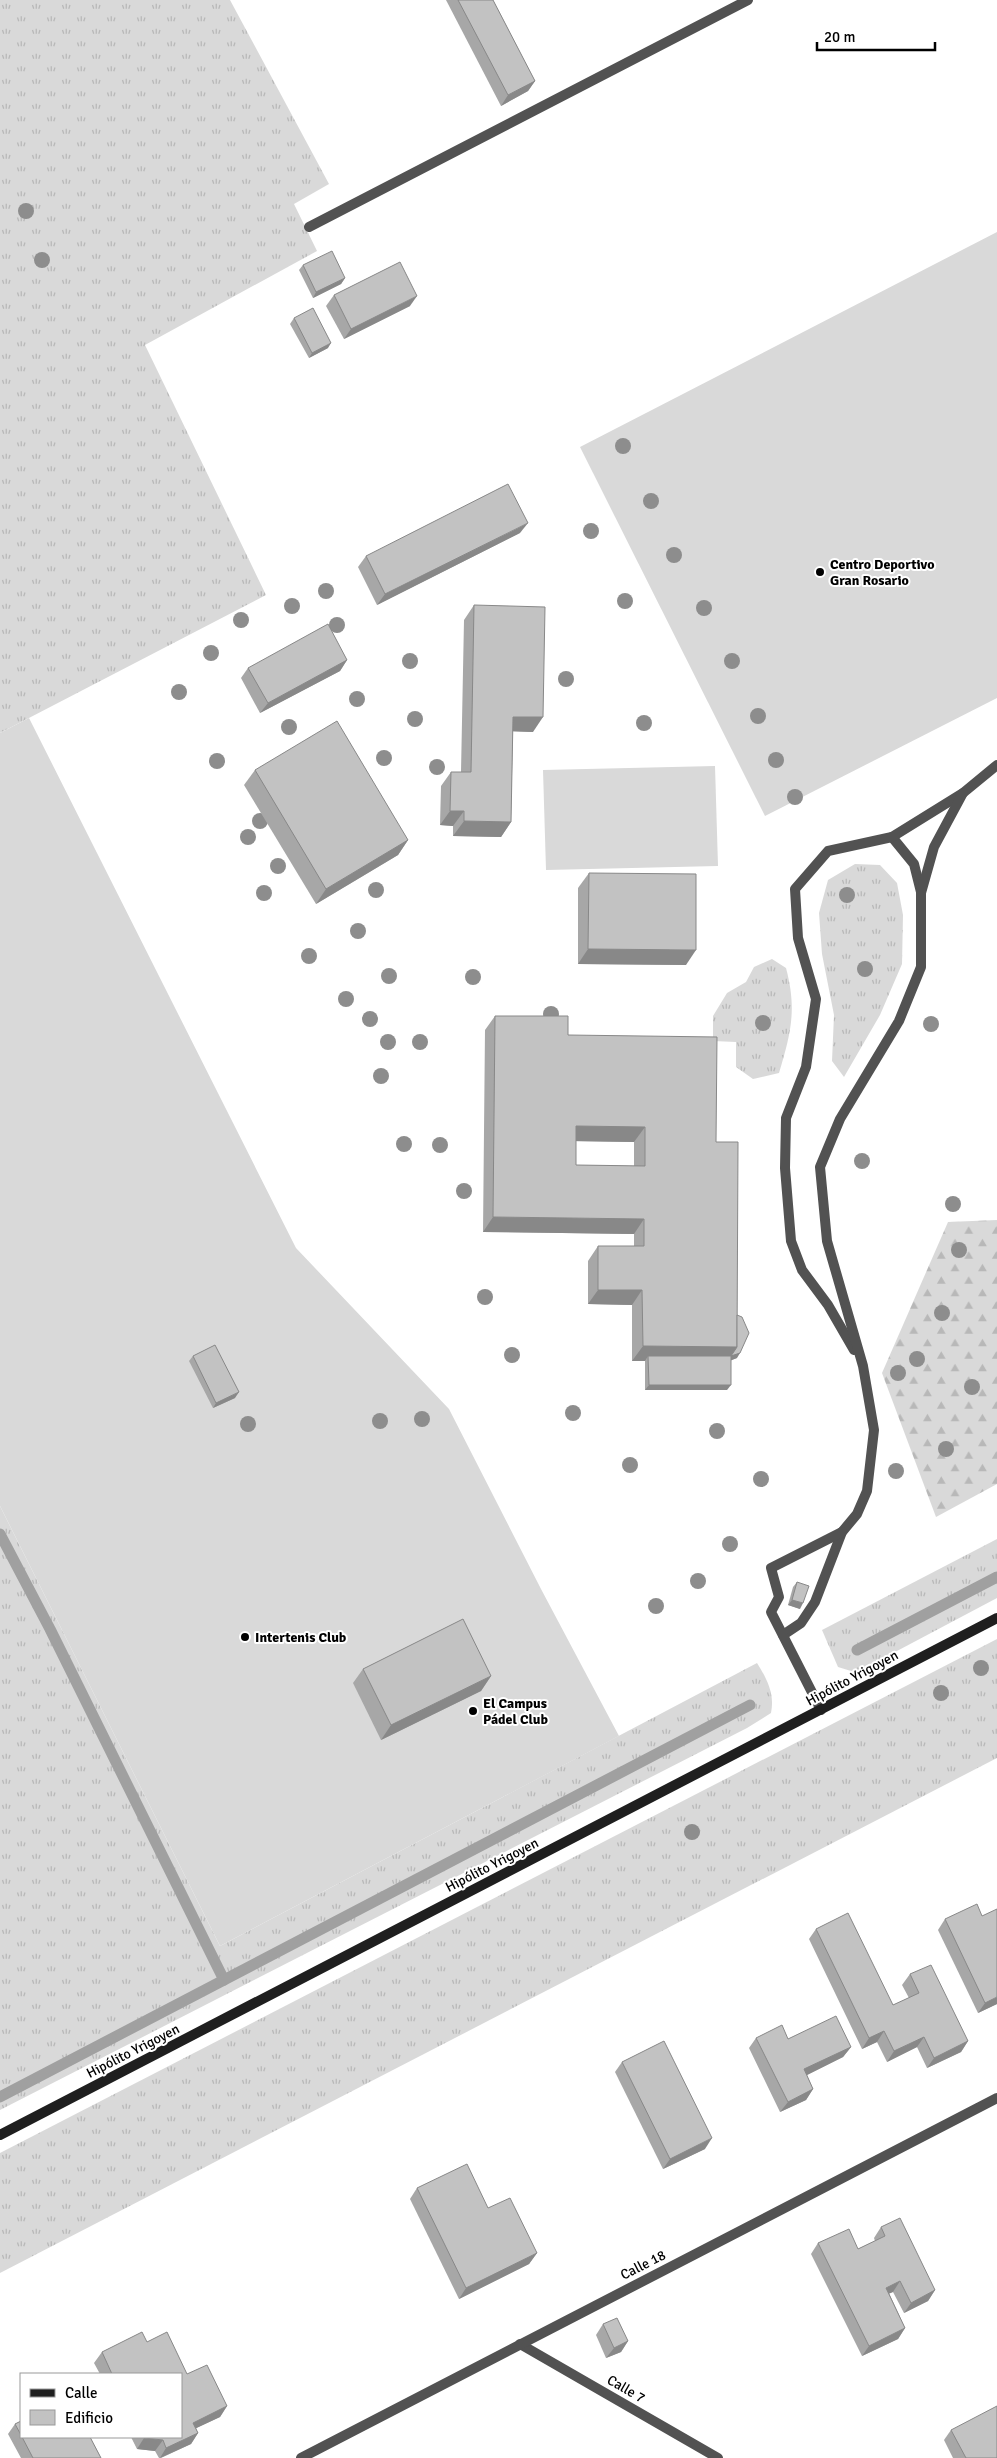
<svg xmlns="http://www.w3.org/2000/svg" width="997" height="2458" font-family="Signika,sans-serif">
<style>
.grass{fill:url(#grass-tufts)}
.forest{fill:url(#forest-firs)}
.pitch{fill:#d9d9d9}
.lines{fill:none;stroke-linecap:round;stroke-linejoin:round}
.stream{stroke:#a0a0a0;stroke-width:11}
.service{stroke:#525252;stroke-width:10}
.minor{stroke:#525252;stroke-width:10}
.secondary{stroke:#1f1f1f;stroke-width:10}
.tree{fill:#8d8d8d}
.wall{fill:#a7a7a7;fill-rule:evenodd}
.shaded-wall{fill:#888}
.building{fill:#c2c2c2;stroke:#888;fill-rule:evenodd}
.poi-dot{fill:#000;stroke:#fff;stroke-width:2}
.labels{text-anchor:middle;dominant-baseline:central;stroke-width:4;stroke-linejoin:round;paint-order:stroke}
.poi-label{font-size:14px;font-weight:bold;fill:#000;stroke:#fff;text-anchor:start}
.street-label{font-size:14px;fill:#000;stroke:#fff}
</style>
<defs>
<pattern id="grass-tufts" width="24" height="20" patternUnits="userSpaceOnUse" patternTransform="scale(1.25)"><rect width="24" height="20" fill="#d9d9d9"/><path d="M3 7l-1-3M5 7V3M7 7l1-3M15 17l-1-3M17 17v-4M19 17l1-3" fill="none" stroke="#b8b8b8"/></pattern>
<pattern id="forest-firs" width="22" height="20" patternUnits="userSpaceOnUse" patternTransform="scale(1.25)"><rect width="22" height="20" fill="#d9d9d9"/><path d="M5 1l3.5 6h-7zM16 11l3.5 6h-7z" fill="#b8b8b8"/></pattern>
</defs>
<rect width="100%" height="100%" fill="#fff"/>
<g class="grass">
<polygon points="0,0 230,0 329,184 294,204 317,251 145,345 266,595 0,733"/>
<polygon points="855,864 880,865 897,883 903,915 902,964 880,1015 844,1077 832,1061 834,1015 822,954 819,913 828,880"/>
<path d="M772,959l14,9c11,41 5,65 -7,105l-26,6 -17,-12v-25l-23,-1v-25l14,-23 19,-11 8,-15z"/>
<path d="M0,1506l220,440 537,-283c10,16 18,31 14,50l-24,15 -747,382z"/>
<polygon points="997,1539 997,1598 863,1669 851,1671 838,1667 822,1630"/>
<polygon points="997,1639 997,1758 0,2273 0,2153"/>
</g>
<polygon class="forest" points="997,1220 997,1484 936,1517 882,1373 948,1222"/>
<g class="pitch">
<polygon points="997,232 997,698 765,816 580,447"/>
<polygon points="29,718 296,1248 449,1409 541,1589 619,1736 220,1946 0,1506 0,733"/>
<polygon points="715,766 718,866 546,870 543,770"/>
</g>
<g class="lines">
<g class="stream">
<polyline points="0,1534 50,1629 224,1980"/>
<polyline points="857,1650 997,1577"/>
<polyline points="0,2097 750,1705"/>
</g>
<g class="service">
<polyline points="309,227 748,0"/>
<polyline points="892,837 914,864 921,892"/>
<polyline points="854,1350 828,1305 802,1270 791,1241 785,1168 786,1118 806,1067 816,999 798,938 795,889 828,851 892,837 963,793 997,765"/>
<polyline points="783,1635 801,1623 815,1602 842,1532 857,1514 867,1491 874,1430 863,1366 827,1241 820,1167 840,1119 899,1021 921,967 921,893 934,847 963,793"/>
<polyline points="821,1710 771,1612 779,1597 771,1568 842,1532"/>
</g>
<g class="minor">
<polyline points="520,2344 718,2458"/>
<polyline points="301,2458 997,2098"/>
</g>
<polyline class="secondary" points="0,2135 997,1618"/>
</g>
<g class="tree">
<circle cx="26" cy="211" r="8"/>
<circle cx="42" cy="260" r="8"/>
<circle cx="623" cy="446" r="8"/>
<circle cx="651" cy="501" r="8"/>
<circle cx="591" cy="531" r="8"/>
<circle cx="674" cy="555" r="8"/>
<circle cx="326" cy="591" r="8"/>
<circle cx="625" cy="601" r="8"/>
<circle cx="292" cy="606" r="8"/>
<circle cx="704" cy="608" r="8"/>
<circle cx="241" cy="620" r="8"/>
<circle cx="337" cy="625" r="8"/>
<circle cx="211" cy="653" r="8"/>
<circle cx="410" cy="661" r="8"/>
<circle cx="732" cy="661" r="8"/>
<circle cx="566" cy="679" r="8"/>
<circle cx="179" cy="692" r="8"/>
<circle cx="357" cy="699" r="8"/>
<circle cx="758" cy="716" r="8"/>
<circle cx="415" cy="719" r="8"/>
<circle cx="644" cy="723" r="8"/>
<circle cx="289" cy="727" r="8"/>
<circle cx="384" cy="758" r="8"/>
<circle cx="776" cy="760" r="8"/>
<circle cx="217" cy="761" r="8"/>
<circle cx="437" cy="767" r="8"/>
<circle cx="795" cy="797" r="8"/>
<circle cx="260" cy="821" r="8"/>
<circle cx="248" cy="837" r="8"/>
<circle cx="278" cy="866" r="8"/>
<circle cx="376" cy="890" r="8"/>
<circle cx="264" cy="893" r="8"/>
<circle cx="847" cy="895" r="8"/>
<circle cx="358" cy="931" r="8"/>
<circle cx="309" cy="956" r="8"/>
<circle cx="865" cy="969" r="8"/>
<circle cx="389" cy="976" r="8"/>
<circle cx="473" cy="977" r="8"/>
<circle cx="346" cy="999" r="8"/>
<circle cx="551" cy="1014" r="8"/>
<circle cx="370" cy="1019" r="8"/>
<circle cx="763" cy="1023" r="8"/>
<circle cx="931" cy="1024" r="8"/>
<circle cx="388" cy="1042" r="8"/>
<circle cx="420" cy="1042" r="8"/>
<circle cx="381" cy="1076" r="8"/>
<circle cx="404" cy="1144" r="8"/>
<circle cx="440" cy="1145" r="8"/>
<circle cx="862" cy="1161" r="8"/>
<circle cx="464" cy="1191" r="8"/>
<circle cx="953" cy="1204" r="8"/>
<circle cx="959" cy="1250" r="8"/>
<circle cx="485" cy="1297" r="8"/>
<circle cx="942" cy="1313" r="8"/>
<circle cx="512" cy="1355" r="8"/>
<circle cx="917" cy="1359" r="8"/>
<circle cx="898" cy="1373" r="8"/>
<circle cx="972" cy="1387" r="8"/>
<circle cx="573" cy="1413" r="8"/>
<circle cx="422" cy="1419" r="8"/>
<circle cx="380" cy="1421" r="8"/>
<circle cx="248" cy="1424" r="8"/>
<circle cx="717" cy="1431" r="8"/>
<circle cx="946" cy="1449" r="8"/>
<circle cx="630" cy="1465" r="8"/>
<circle cx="896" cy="1471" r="8"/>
<circle cx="761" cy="1479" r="8"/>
<circle cx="730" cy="1544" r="8"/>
<circle cx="698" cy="1581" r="8"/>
<circle cx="656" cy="1606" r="8"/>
<circle cx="981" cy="1668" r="8"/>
<circle cx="941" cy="1693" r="8"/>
<circle cx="692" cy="1832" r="8"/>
</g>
<g class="wall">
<polygon points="446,0 493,0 535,81 528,91 501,106"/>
<polygon points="303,265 345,278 341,284 313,298 299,270"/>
<polygon points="334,295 410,306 344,339 326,306"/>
<polygon points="294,318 328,348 309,358 290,324"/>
<polygon points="520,533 377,605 358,567 366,556"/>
<polygon points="474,605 533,732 513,731 511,822 501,837 453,836 453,826 440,825 441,786 451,772 461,772 464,620"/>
<polygon points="347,660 340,671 260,713 241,678 248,668"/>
<polygon points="255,770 408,840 398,855 316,904 244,785"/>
<polygon points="589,873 686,965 578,964 578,888"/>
<path d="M495,1016l73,19 148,107 21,216 -6,2 -4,30h-82v-29h-13v-56l-44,-1v-43l10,-15h36v-12l-151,-2 2,-202zM576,1141l58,1v24l-58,-1z"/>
<polygon points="193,1356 235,1398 213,1408 189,1361"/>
<polygon points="797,1582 800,1609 788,1605 793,1587"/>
<polygon points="363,1669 491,1676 481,1691 381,1740 353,1683"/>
<polygon points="945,1919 997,2004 978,2013 938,1930"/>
<polygon points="816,1929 893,2005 909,1998 902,1985 910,1974 968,2041 961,2052 927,2068 917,2047 887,2062 877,2042 862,2049 809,1939"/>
<polygon points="756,2038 851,2047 843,2057 807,2075 813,2089 806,2100 780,2112 749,2048"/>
<polygon points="622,2062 705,2149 663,2169 615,2072"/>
<polygon points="417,2188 488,2208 537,2253 529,2264 459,2299 410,2199"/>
<polygon points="881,2227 935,2290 928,2301 904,2313 893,2292 889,2293 905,2328 898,2339 862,2356 811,2254 818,2243 858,2249 875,2241 874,2238"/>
<polygon points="603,2324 628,2341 621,2352 606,2358 596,2335"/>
<polygon points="102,2352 187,2374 227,2406 220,2417 196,2428 198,2433 191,2444 161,2458 159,2458 155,2451 137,2449 131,2437 181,2437 181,2374 100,2374 94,2363"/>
<polygon points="21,2421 21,2437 90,2437 101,2458 21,2458 8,2434 15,2424"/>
<polygon points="951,2430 997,2458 953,2458 944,2440"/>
</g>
<g class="shaded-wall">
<polygon points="535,81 528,91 501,106 508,95"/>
<polygon points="345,278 341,284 313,298 316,292"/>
<polygon points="417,296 410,306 344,339 351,329"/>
<polygon points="331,343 328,348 309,358 312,353"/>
<polygon points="528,523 520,533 377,605 385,594"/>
<polygon points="347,660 340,671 260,713 268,703"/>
<polygon points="513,717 543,717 533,732 503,731"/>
<polygon points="450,811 464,811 453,826 440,825"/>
<polygon points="464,821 511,822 501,837 453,836"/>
<polygon points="408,840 398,855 316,904 326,889"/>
<polygon points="588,949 696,950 686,965 578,964"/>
<polygon points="576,1126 645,1127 634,1142 566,1141"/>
<polygon points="493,1217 644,1219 634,1234 483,1232"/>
<polygon points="598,1290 642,1290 632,1305 588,1304"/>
<polygon points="643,1346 737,1347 740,1353 737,1358 727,1362 648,1356 645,1361 632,1361"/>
<polygon points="649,1385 731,1385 727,1390 645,1390"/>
<polygon points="239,1392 235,1398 213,1408 216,1403"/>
<polygon points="792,1600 803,1603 800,1609 788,1605"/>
<polygon points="491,1676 481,1691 381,1740 391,1725"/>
<polygon points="997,1997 997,2004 978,2013 985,2003"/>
<polygon points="884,2031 877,2042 862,2049 869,2038"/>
<polygon points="924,2037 917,2047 887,2062 894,2051"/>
<polygon points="968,2041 961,2052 927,2068 934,2058"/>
<polygon points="851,2047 843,2057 797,2080 804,2069"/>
<polygon points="813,2089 806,2100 780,2112 788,2102"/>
<polygon points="712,2138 705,2149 663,2169 670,2159"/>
<polygon points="537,2253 529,2264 459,2299 466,2288"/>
<polygon points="900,2281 893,2292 879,2298 886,2288"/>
<polygon points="935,2290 928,2301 904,2313 911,2303"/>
<polygon points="905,2328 898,2339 862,2356 869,2346"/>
<polygon points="628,2341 621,2352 606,2358 614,2348"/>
<polygon points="227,2406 220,2417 186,2433 193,2423"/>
<polygon points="198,2433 191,2444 160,2458 166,2448"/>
<polygon points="144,2438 163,2440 155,2451 137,2449"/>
</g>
<g class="building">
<polygon points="458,0 493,0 535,81 508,95"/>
<polygon points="332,251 345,278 316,292 303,265"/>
<polygon points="400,262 417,296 351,329 334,295"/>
<polygon points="313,308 331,343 312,353 294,318"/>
<polygon points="508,484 528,523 385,594 366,556"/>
<polygon points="474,605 545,607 543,717 513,717 511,822 464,821 464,811 450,811 451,772 471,772"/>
<polygon points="328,624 347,660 268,703 248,668"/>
<polygon points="337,721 408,840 326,889 255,770"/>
<polygon points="589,873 696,874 696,950 588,949"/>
<path d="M495,1016h73v19l149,2 -1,105h22l-1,205 -94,-1 -1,-56h-44v-44h46v-27l-151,-2zM576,1126l69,1v39l-69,-1z"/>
<polygon points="737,1315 742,1317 749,1333 740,1353 731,1356 737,1347"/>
<polygon points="215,1345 239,1392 216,1403 193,1356"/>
<polygon points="648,1356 731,1356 731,1385 649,1385"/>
<polygon points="797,1582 809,1586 803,1603 792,1600"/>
<polygon points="463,1619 491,1676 391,1725 363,1669"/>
<polygon points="977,1904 982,1916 997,1909 997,1997 985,2003 945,1919"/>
<polygon points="848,1913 893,2005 919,1993 910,1974 931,1965 968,2041 934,2058 924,2037 894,2051 884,2031 869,2038 816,1929"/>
<polygon points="836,2016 851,2047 804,2069 813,2089 788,2102 756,2038 782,2025 788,2039"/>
<polygon points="664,2041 712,2138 670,2159 622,2062"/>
<polygon points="467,2164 488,2208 510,2198 537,2253 466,2288 417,2188"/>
<polygon points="900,2218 935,2290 911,2303 900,2281 886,2288 905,2328 869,2346 818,2243 849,2229 858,2249 885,2236 881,2227"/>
<polygon points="617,2318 628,2341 614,2348 603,2324"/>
<polygon points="142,2332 147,2342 167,2332 187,2374 207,2365 227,2406 193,2423 198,2433 166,2448 163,2440 144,2438 144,2437 181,2437 181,2374 112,2374 102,2352"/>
<polygon points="997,2406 997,2458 966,2458 951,2430"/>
<polygon points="21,2421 21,2435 15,2424"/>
<polygon points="22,2437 90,2437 101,2458 33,2458"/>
</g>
<g class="poi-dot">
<circle cx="820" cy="572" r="5"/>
<circle cx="245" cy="1637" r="5"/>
<circle cx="473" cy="1711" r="5"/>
</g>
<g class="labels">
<g class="poi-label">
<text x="830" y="564">Centro Deportivo<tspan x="830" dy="16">Gran Rosario</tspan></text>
<text x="255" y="1637">Intertenis Club</text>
<text x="483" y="1703">El Campus<tspan x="483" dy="16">Pádel Club</tspan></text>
</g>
<g class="street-label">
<text transform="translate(852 1678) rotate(-28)">Hipólito Yrigoyen</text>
<text transform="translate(492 1865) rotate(-27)">Hipólito Yrigoyen</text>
<text transform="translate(133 2051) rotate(-27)">Hipólito Yrigoyen</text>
<text transform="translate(643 2265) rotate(-27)">Calle 18</text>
<text transform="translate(626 2389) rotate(30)">Calle 7</text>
</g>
</g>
<rect x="20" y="2373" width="162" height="65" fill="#ffffff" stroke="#999999"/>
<rect x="30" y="2389" width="25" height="8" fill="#1f1f1f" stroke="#999999"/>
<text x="65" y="2398" font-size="15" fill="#000000">Calle</text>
<rect x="30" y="2410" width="25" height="15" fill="#c2c2c2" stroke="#999999"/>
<text x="65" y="2423" font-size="15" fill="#000000">Edificio</text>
<path d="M817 42v8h118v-8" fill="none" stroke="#000000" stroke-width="2.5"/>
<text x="824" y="42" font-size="15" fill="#000000" stroke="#ffffff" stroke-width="4" paint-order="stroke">20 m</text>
</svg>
